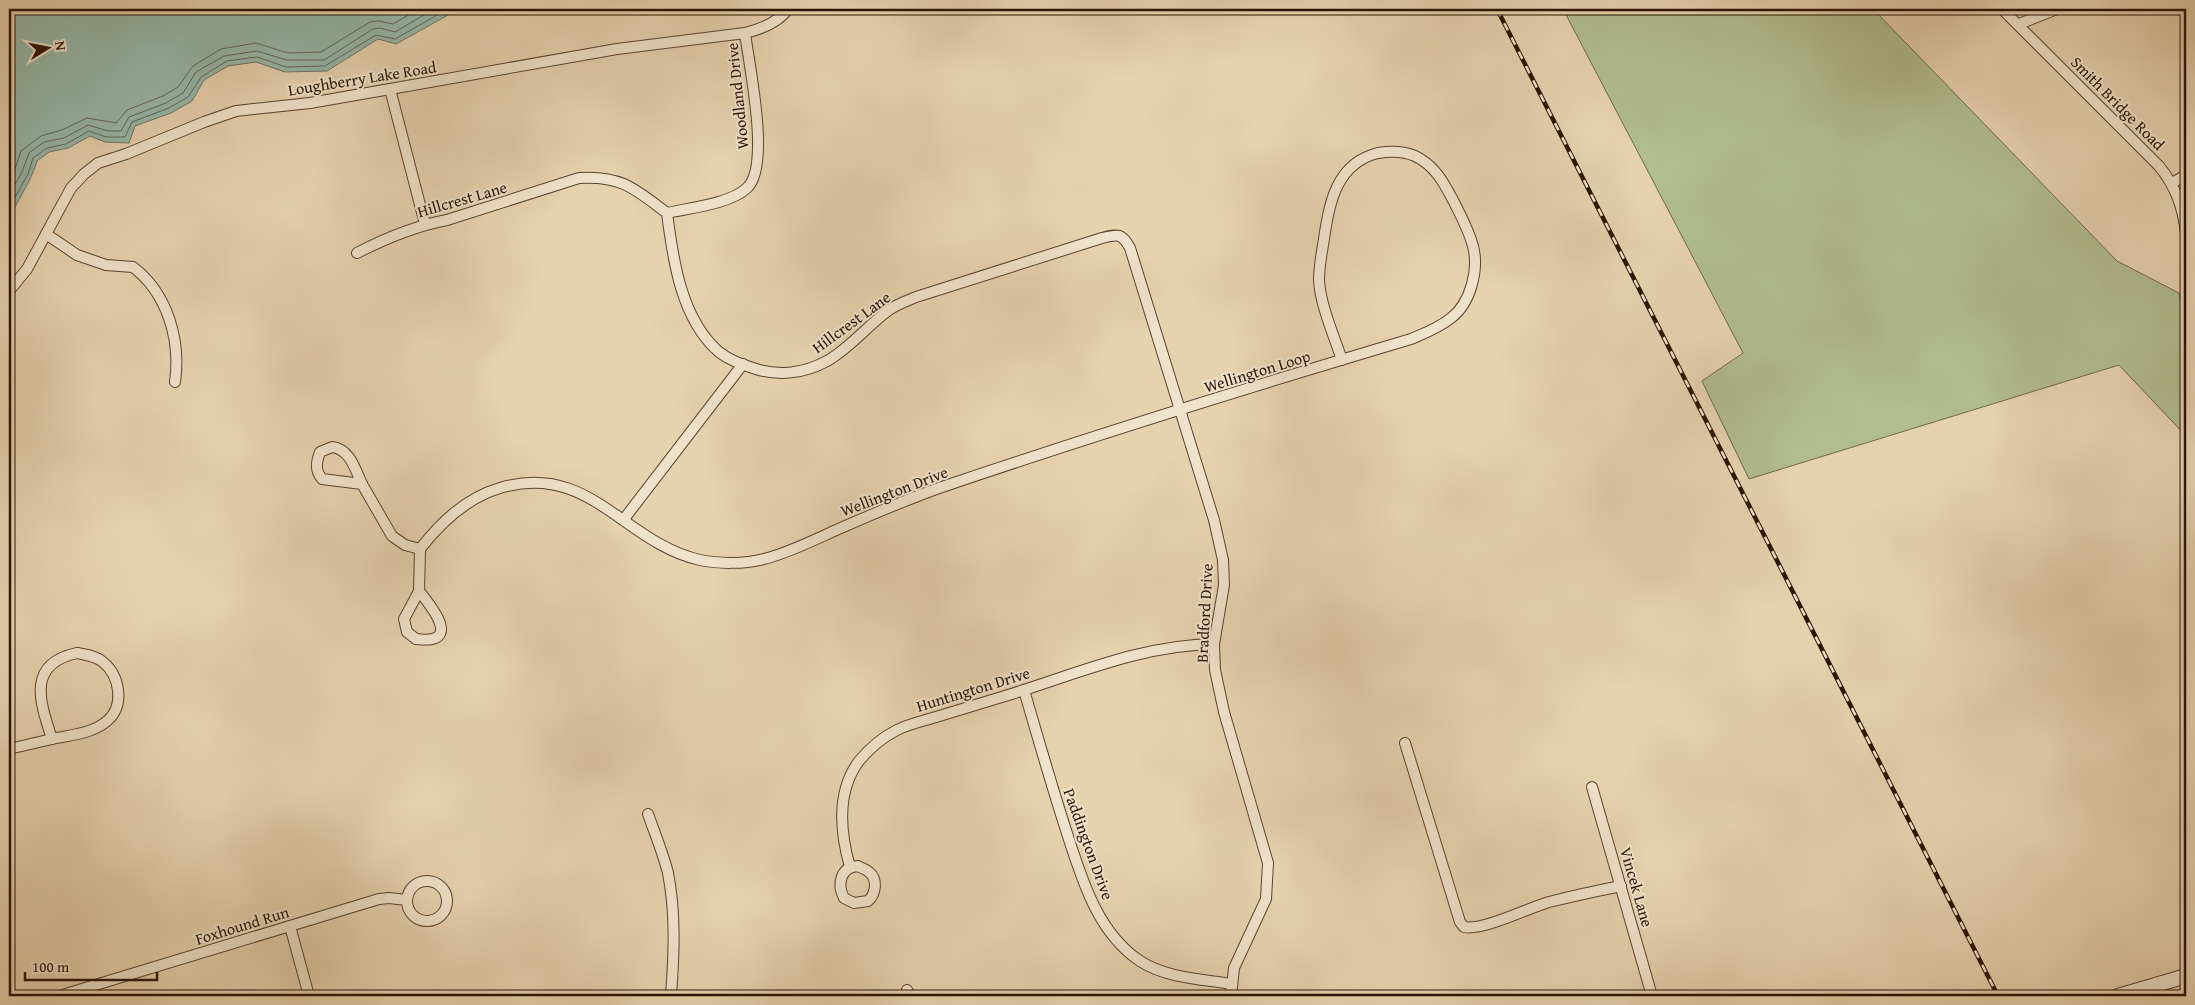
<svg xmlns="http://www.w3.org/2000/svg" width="2195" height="1005" font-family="'Gentium Book Plus',serif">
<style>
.green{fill:#b1bd8e;stroke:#6e684a}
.water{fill:#97b8aa;stroke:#6c7668}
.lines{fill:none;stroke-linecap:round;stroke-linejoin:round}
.shore{stroke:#616658;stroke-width:1}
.minor-casing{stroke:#5a4330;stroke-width:12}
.tertiary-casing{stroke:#5a4330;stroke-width:16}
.minor{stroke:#efe2ca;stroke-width:10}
.tertiary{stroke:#efe2ca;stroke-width:14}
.rail-casing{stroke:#2b1306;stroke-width:4.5}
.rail{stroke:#efe2ca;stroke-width:2.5;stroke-dasharray:8;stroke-linecap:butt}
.labels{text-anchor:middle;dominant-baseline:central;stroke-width:4;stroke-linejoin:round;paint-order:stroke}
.street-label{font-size:16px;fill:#2b1306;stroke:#efe2ca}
</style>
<rect width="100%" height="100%" fill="#e7d2ae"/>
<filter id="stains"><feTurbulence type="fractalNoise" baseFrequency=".004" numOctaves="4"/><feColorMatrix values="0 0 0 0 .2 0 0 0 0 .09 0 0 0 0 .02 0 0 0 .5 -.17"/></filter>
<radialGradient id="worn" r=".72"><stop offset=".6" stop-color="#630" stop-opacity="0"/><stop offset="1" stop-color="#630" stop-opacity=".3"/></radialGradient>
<polygon class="green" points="1563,9 1873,9 2117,261 2179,293 2186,324 2186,436 2119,365 1749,479 1702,381 1743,353"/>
<path class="water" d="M9,9h450l-63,35 -18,-5 -51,32 -42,1 -29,-10 -28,4 -24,14 -12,21 -21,12 -36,13 -6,17 -24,-1 -15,-6 -22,12 -19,4 -12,9c-6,22 -21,39 -28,61z"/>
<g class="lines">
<g class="shore">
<polyline points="9,180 15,169 21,151 41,136 62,130 87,118 116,123 127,110 163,96 178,87 193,66 221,49 256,43 288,53 321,52 370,22 379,21 393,24 419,9"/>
<polyline points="9,195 22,172 29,153 44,142 64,138 88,125 108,131 121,131 129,117 166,103 183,93 196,72 224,56 257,51 287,60 324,60 373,29 380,28 395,32 434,9"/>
<polyline points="9,208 28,174 33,158 47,148 66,144 89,131 106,137 125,137 132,122 169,108 188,97 201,77 227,61 257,57 286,67 325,66 376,35 395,39 448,9"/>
</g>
<g class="minor-casing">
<g id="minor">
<path d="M2002,9l157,157c17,21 24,41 27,68"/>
<polyline points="2019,24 2057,9"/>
<polyline points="390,89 425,224"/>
<polyline points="2172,183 2186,175"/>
<path d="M667,213c22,-5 63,-9 80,-25 24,-22 2,-123 -2,-155"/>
<path d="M46,234l31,21 29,10 27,2c34,26 48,72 42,115"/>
<path d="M357,253c29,-15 58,-27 90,-33l132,-42c42,-3 56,11 88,35 6,47 14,106 52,139 10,8 22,12 34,16 25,9 52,5 74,-7 23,-13 40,-35 62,-51 8,-6 18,-9 27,-13l186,-59c16,-4 20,-5 28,10l84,272 9,40 1,25 -10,59 1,26 9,42 44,151 -2,36 -32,69 -3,28"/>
<path d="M9,291l18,-22 44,-81 13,-14 14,-11 28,-9 78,-32 32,-11 74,-8 80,-14 227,-40 128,-16c16,-4 33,-10 43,-24"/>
<path d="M332,447c18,2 23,22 30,37l-40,-5c-7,-9 -6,-16 -2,-27z"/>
<polyline points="362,484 392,536 405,545 420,549"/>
<polyline points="624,519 743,364"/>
<path d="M420,549c21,-27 46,-51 80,-61 89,-27 124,55 200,72 19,4 44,4 64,-1 24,-6 48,-18 70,-28 34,-15 69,-30 105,-43 156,-53 314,-102 472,-149 14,-6 28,-11 40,-21 20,-15 28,-49 22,-72 -4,-15 -11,-28 -18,-42 -10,-19 -19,-38 -40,-48 -11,-5 -25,-5 -37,-3 -41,10 -49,49 -54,86 -2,13 -5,27 -5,41 1,24 15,56 23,80"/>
<path d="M419,591c13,16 44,54 -3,48l-9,-7 -3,-13z"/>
<polyline points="419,591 420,549"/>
<path d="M77,653c10,2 19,3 26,9 17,14 22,44 4,59 -15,13 -37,14 -55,18 -12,-37 -26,-75 25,-86z"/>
<path d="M1024,690c13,45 26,90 40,134 16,49 31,107 76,137 26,17 61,18 91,23"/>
<path d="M1405,743l55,179 4,5c19,4 64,-19 85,-25 24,-6 47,-11 72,-16"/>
<polyline points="9,749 52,739"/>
<polyline points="1592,787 1652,996"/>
<path d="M648,814c7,20 15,39 20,59 8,41 6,82 3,123"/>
<path d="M858,866c3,2 8,3 11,6 9,7 7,22 -1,29l-14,2 -10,-5c-7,-13 -4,-31 14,-32z"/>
<path d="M850,867c-10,-35 -14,-75 9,-106 10,-12 24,-24 38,-31 12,-6 26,-9 39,-13 23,-7 46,-14 69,-21 69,-21 136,-51 209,-52"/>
<circle cx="427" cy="901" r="20"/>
<polyline points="290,926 309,996"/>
<polyline points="907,990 911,996"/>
<polyline points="59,996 379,899 389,898 407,900"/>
</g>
</g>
<g class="tertiary-casing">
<polyline id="tertiary" points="2118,996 2186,976"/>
</g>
<use href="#minor" class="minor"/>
<use href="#tertiary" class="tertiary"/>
<g class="rail-casing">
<polyline id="rail" points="1497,9 1998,996"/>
</g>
<use href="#rail" class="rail"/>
</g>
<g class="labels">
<g class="street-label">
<text transform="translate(362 78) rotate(-9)">Loughberry Lake Road</text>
<text transform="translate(737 96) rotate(-96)">Woodland Drive</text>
<text transform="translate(2118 103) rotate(45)">Smith Bridge Road</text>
<text transform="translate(462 199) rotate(-16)">Hillcrest Lane</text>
<text transform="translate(851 322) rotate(-36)">Hillcrest Lane</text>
<text transform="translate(1257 371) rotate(-17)">Wellington Loop</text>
<text transform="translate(894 491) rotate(-21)">Wellington Drive</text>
<text transform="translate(1204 613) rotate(-87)">Bradford Drive</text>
<text transform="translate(973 689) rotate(-17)">Huntington Drive</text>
<text transform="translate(1089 844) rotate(70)">Paddington Drive</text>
<text transform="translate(1637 887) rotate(74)">Vincek Lane</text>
<text transform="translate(242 925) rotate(-17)">Foxhound Run</text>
</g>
</g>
<rect width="2195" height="1005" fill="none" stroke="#e7d2ae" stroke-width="30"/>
<rect x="10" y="10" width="2175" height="985" fill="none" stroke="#2b1306" stroke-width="2.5"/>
<rect x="15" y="15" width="2165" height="975" fill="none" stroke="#2b1306"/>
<g transform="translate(48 48) rotate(80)" stroke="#efe2ca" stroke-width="4" paint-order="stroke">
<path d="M0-4L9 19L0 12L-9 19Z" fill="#2b1306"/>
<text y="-8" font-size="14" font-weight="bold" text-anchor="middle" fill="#2b1306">N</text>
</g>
<path d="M25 972v8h132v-8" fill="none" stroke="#2b1306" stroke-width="2.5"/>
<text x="32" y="972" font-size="15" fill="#2b1306" stroke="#efe2ca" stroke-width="4" paint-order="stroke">100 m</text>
<rect width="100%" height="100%" filter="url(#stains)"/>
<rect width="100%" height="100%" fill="url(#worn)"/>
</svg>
